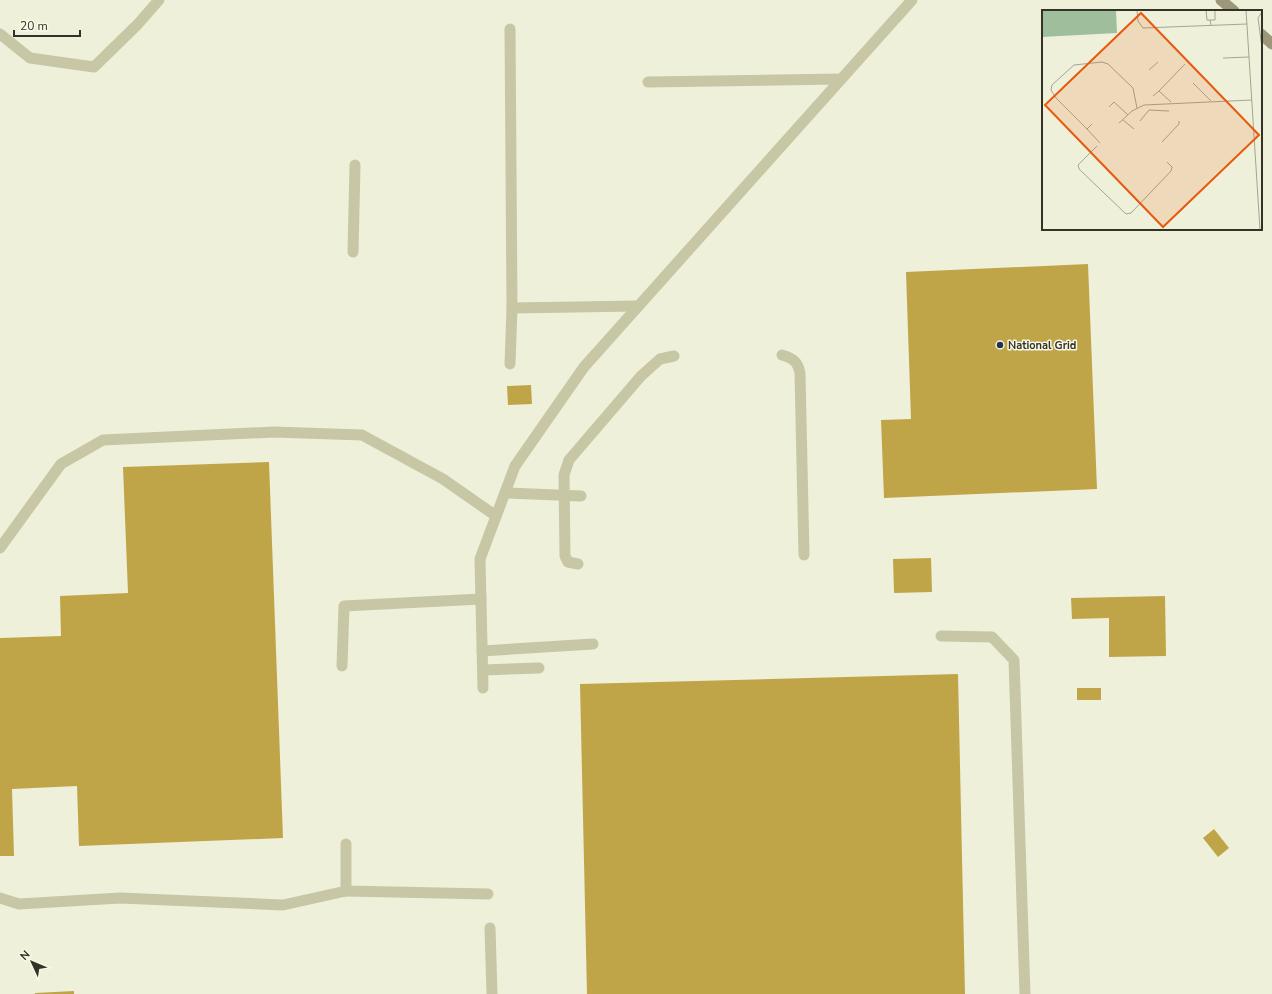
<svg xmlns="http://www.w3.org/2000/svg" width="1272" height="994" font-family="'Nunito Sans',sans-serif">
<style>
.building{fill:#c0a548}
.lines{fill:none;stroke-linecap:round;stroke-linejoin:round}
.service{stroke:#c7c7a6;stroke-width:11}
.secondary{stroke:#9b9778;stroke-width:11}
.poi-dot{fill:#1f3453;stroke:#f7f8e6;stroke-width:1.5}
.labels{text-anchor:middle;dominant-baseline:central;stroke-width:3;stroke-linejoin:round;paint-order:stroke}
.poi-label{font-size:11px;font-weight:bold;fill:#343227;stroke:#f7f8e6;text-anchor:start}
.inset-road{fill:none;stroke:#a4a492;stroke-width:1}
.view{fill:#e8590c;fill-opacity:0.15;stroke:#e8590c;stroke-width:2}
.inset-edge{fill:none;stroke:#343227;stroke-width:2}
</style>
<rect width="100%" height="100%" fill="#eff0da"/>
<g class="building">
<polygon points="1088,264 1097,489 884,498 881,420 911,419 906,272"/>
<polygon points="531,385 532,404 508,405 507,386"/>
<polygon points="269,462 283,838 79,846 77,786 12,789 14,856 0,856 0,638 61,636 60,596 128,593 123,467"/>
<polygon points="931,558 932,592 894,593 893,559"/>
<polygon points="1165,596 1166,656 1109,657 1109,618 1072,619 1071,598"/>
<polygon points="958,674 965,994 587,994 580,684"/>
<rect x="1077" y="688" width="24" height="12"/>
<polygon points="1214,829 1229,848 1218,857 1203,838"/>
<polygon points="74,991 74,994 35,994 35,993"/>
</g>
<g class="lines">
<g class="service">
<polyline points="510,29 512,308"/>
<polyline points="0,34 30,58 94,67 138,24 159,0"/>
<polyline points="648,82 840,79"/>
<polyline points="353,252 355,165"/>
<path d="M782,355c11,3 16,7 18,18l4,182"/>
<polyline points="510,364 512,308 638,306"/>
<polyline points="505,493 581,496"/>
<polyline points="0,548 61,464 103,440 274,432 362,435 443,479 496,516"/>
<polyline points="578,564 568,562 565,556 564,475 569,460 641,376 660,359 674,356"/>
<polyline points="941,636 992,637 1014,660 1025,994"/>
<polyline points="482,651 593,644"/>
<polyline points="342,666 344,606 481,599"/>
<polyline points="483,670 539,668"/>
<polyline points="483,688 480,559 515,466 584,367 912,0"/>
<polyline points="346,844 346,891 488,894"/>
<polyline points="0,898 19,904 120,898 283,905 346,891"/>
<polyline points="490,928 492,994"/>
</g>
<g class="secondary">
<polyline points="1221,0 1234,11"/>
<polyline points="1261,34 1272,44"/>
</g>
</g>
<circle class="poi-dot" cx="1000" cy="345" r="4"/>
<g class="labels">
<g class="poi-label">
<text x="1008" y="345">National Grid</text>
</g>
</g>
<g transform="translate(1042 10)">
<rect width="220" height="220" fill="#eff0da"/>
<path d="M0,0h74l1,23 -75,4z" fill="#9fbe9b"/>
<path class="inset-road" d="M95,0l1,11 5,7 104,-4M164,0l1,10h3l1,5M204,0l14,220M220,2l-4,6 4,30M168,10h5v-10M181,48l26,-1M220,59v26M107,60l9,-8M151,73l18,18M117,81l26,-27M111,86l6,-5 12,11M67,97l5,-5 14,13M81,110l11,9M98,111l9,-11 20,1M77,113l13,-12 12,-6 108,-5M50,114l-5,5 13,14M45,119l-31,-31 -5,-8 1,-5 22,-20 28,-3 6,2 25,24 4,20M120,132l17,-18v-3M55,136l-19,19 1,4 47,45 5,-1 40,-42 1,-4 -5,-5"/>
<path class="view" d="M99,3l118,122 -96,92 -118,-122z"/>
<rect width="220" height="220" class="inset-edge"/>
</g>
<g transform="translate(32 962) rotate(314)" stroke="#f7f8e6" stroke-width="3" paint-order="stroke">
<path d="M0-3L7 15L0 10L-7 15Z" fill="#343227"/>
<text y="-6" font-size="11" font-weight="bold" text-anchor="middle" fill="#343227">N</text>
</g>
<path d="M14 30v6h66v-6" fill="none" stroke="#343227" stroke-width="2"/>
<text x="20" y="30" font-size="12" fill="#343227" stroke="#f7f8e6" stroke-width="3" paint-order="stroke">20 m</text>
</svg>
